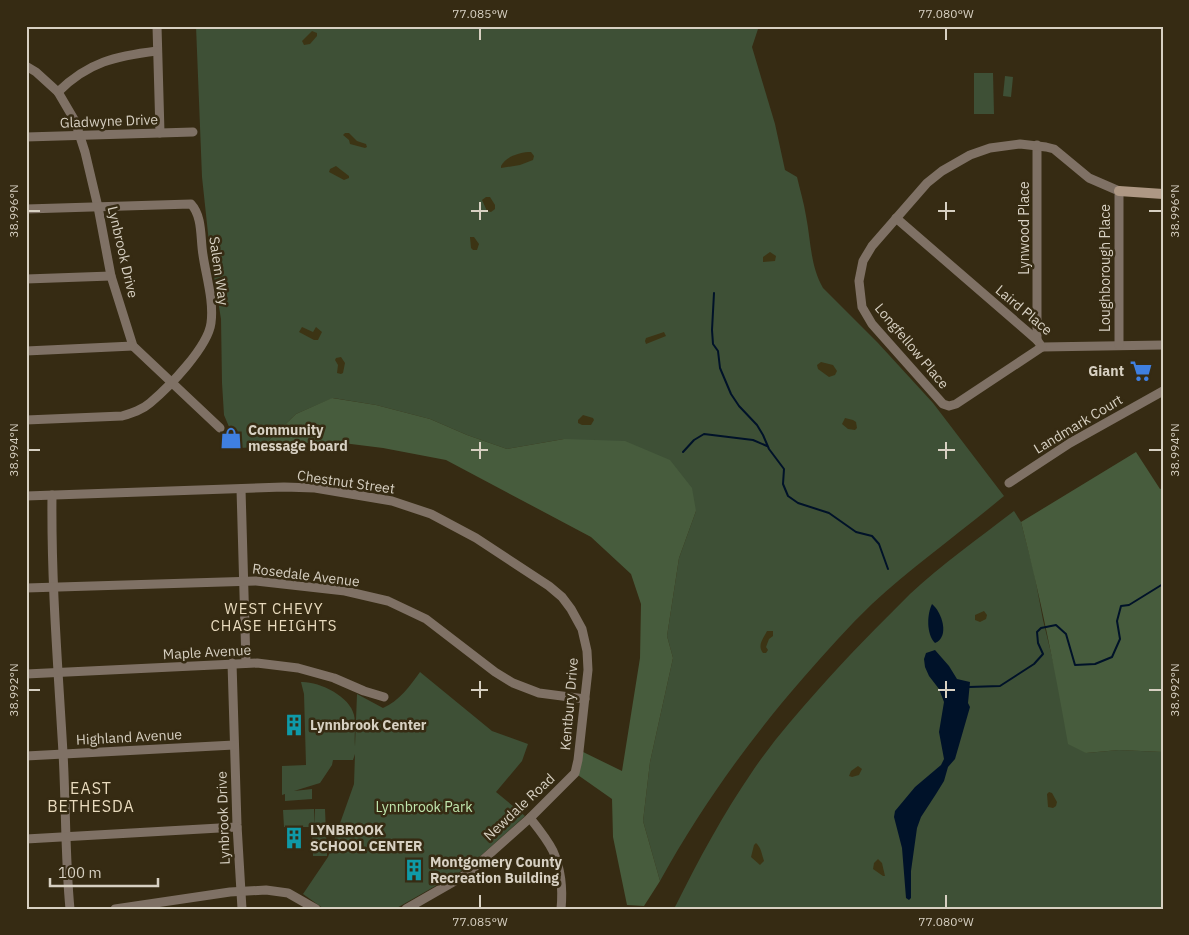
<svg xmlns="http://www.w3.org/2000/svg" width="1189" height="935" font-family="'IBM Plex Sans',sans-serif">
<style>
.green{fill:#3e5036}
.forest{fill:#475c3d}
.sand{fill:#3c3414}
.water{fill:#001229}
.lines{fill:none;stroke-linecap:round;stroke-linejoin:round}
.stream{stroke:#001229;stroke-width:2}
.street{stroke:#7f7165;stroke-width:9}
.secondary{stroke:#ae9884;stroke-width:10}
.ticks{fill:none;stroke:#d7d0c2;stroke-width:2}
.labels{text-anchor:middle;dominant-baseline:central;stroke-width:5;stroke-linejoin:round;paint-order:stroke}
.street-label{font-size:14px;fill:#d7d0c2;stroke:#362b13}
.poi-label{font-size:14px;font-weight:bold;fill:#d7d0c2;stroke:#362b13;text-anchor:start}
.park-label{font-size:14px;fill:#c0e7ae;stroke:#362b13}
.neighbourhood-label{font-size:15px;letter-spacing:1px;fill:#e9dbbe;stroke:#362b13}
.quarter-label{font-size:16px;letter-spacing:1px;fill:#e9dbbe;stroke:#362b13}
.neatline{fill:none;stroke:#d7d0c2;stroke-width:2}
.ticks-label{font-size:12px;text-anchor:middle;fill:#d7d0c2}
</style>
<rect width="100%" height="100%" fill="#362b13"/>
<g class="green">
<path d="M196,26h563l-7,21 23,77 10,46 12,7c3,13 7,26 9,39 5,25 4,49 17,72l55,55 55,60 71,93c-44,37 -91,70 -132,108 -24,23 -46,48 -68,73 -55,63 -103,130 -144,204l-17,-60 7,-59 23,-104 -6,-22 12,-78 17,-47 -132,-72 -57,10 -40,-14 -37,-16 -54,-14 -43,-7 -37,16 -34,33 -24,1 -14,-33 -2,-32 -1,-64 -11,-67 -8,-75z"/>
<polygon points="974,73 993,73 994,114 974,114"/>
<polygon points="1005,76 1013,77 1011,97 1003,96"/>
<path d="M1014,511l7,11 13,50 9,48 11,45 32,88 33,-3 44,2v157h-487l-1,-2c24,-48 48,-93 79,-138 19,-28 42,-54 64,-79 29,-33 61,-65 92,-96 32,-30 69,-56 104,-83z"/>
<path d="M420,672l72,59 36,13 -6,17 -26,31 29,24 -58,52 -72,41h-71l-21,-15 25,-37 26,-73 1,-30 -2,6h-20l-1,5 -12,18 -26,8 18,-2v10l-27,2v-7l-3,1v-29l24,-1 -2,-71 -3,-12c17,-1 49,14 53,33 2,9 0,21 1,31l2,-52 26,14c16,-7 27,-22 37,-36z"/>
<polygon points="314,809 315,827 315,809 325,809 327,856 313,856 312,829 314,827 284,827 283,810"/>
</g>
<g class="forest">
<polygon points="332,398 376,405 430,419 467,435 507,449 564,439 625,441 670,460 692,488 696,511 679,558 667,636 673,658 650,762 643,821 660,881 644,906 627,905 613,837 612,799 575,773 579,750 622,771 640,658 641,604 631,574 591,537 446,460 383,448 343,443 305,443 262,447 296,414"/>
<path d="M1136,452l24,37 3,-1v264l-44,-2 -33,3 -18,-9c-13,-75 -28,-149 -47,-222z"/>
</g>
<g class="sand">
<polygon points="312,31 317,33 317,36 310,44 304,45 302,41"/>
<polygon points="345,133 349,133 357,141 366,144 367,147 365,148 350,144 349,140 343,135"/>
<path d="M531,152l3,4 -1,4 -13,5 -19,3v-2c5,-10 20,-14 30,-14z"/>
<polygon points="336,166 349,176 349,178 344,180 329,172 330,169"/>
<polygon points="486,197 490,197 495,205 495,209 491,212 487,211 482,200"/>
<polygon points="470,237 474,237 479,244 477,250 473,250 471,248"/>
<polygon points="770,252 776,256 775,261 763,262 763,257"/>
<polygon points="302,327 313,332 316,327 322,332 318,340 314,340 299,332"/>
<polygon points="664,332 666,336 646,344 645,341 646,338"/>
<polygon points="341,357 345,363 343,373 341,374 337,373 338,365 335,360 336,358"/>
<polygon points="821,362 833,365 837,371 835,375 829,377 818,369 817,365"/>
<polygon points="583,415 593,418 594,420 591,425 582,425 578,423 578,420"/>
<polygon points="845,418 853,420 856,422 857,428 855,430 848,429 842,424"/>
<polygon points="984,611 987,615 986,619 980,622 975,620 975,615"/>
<path d="M767,631h6v5l-4,3 -3,8 2,3 -2,3h-3c-6,-8 0,-14 4,-22z"/>
<polygon points="858,766 862,769 859,775 852,777 849,776 851,771"/>
<polygon points="1049,792 1052,793 1057,802 1056,806 1053,808 1048,807 1047,794"/>
<path d="M756,843c5,4 6,12 8,18l-4,4 -9,-8 3,-12z"/>
<polygon points="878,859 882,863 885,876 883,876 873,869 874,863"/>
</g>
<g class="water">
<path d="M932,604c10,8 18,33 3,39 -9,-9 -8,-29 -3,-39z"/>
<polygon points="935,650 949,666 957,679 970,682 968,703 970,707 955,759 948,767 944,781 936,794 921,817 917,828 911,871 911,898 909,900 906,898 902,848 894,817 895,811 915,787 941,765 944,759 939,732 944,702 939,689 929,676 925,667 924,659 926,653"/>
</g>
<g class="lines">
<g class="stream">
<polyline points="714,293 712,330 713,344 718,351 720,368 731,394 739,406 757,425 763,435 769,449 784,469 783,484 788,496 798,503 829,513 856,532 872,536 879,544 888,569"/>
<polyline points="683,452 694,440 704,434 753,440 767,446"/>
<polyline points="969,687 1000,686 1034,664 1043,654 1038,643 1037,632 1041,628 1056,625 1066,634 1075,665 1095,664 1112,657 1120,639 1117,621 1121,606 1129,605 1163,584"/>
</g>
<g class="street">
<polyline points="157,26 160,133"/>
<polyline points="26,66 36,72 58,92 75,121 85,152 98,207 111,276 133,346 220,428"/>
<path d="M58,92c30,-30 58,-36 99,-41"/>
<polyline points="26,137 193,132"/>
<polyline points="1037,145 1037,340"/>
<path d="M26,209l165,-5c12,13 9,34 12,51 3,21 11,46 8,68 -3,24 -42,64 -61,80 -8,7 -18,10 -28,13l-96,4"/>
<polyline points="896,218 1037,340 1042,347 1163,345"/>
<polyline points="26,279 111,276"/>
<polyline points="1042,347 956,404 949,406 943,404 872,324 862,307 859,281 863,261 872,246 927,183 942,171 970,155 990,148 1020,144 1046,147 1054,149 1089,178 1119,191 1119,345"/>
<polyline points="26,351 133,346"/>
<polyline points="1009,483 1070,443 1163,391"/>
<polyline points="241,489 246,663"/>
<path d="M52,495c-1,86 6,172 11,258 3,52 2,104 7,156"/>
<polyline points="26,496 284,487 315,488 392,501 431,514 476,538 549,586 562,597 571,609 582,629 587,651 588,670 578,760 575,773 530,818 467,874 406,909"/>
<polyline points="26,588 256,581 345,591 388,601 426,619 495,672 513,683 539,693 585,699"/>
<polyline points="232,663 237,825 242,909"/>
<polyline points="26,674 257,663 298,668 334,678 364,691 384,697"/>
<polyline points="26,756 234,745"/>
<path d="M530,818c8,10 17,21 23,33 8,18 10,38 8,58"/>
<polyline points="26,839 237,827"/>
<polyline points="115,909 230,892 266,890 288,893 316,909"/>
</g>
<polyline class="secondary" points="1119,191 1163,194"/>
</g>
<path class="ticks" d="M480,28v12M946,28v12M480,202v18M946,202v18M28,211h12M471,211h17M938,211h17M1149,211h13M480,442v17M946,442v17M28,450h12M471,450h17M938,450h17M1149,450h13M480,681v17M946,681v17M28,690h12M471,690h17M938,690h17M1149,690h13M480,895v13M946,895v13"/>
<defs>
<g id="supermarket-bare" transform="scale(1.725)"><path d="M-6-5.5h2.5l.6 2H6L4.5 2H-2.5L-4.4-4H-6ZM-1.5 3.2a1.3 1.3 0 1 0 .1 0ZM3 3.2a1.3 1.3 0 1 0 .1 0Z" fill="#3f7fe0" stroke="#362b13" stroke-width="2.5" paint-order="stroke"/></g>
<g id="shop-bare" transform="scale(1.725)"><path d="M-5-2.5h2.3a2.7 3.5 0 0 1 5.4 0H5L5.5 6h-11ZM-1.5-2.5h3a1.5 2.3 0 0 0-3 0Z" fill="#3f7fe0" stroke="#362b13" stroke-width="2.5" paint-order="stroke"/></g>
<g id="building-bare" transform="scale(1.725)"><path d="M-4-6H4V6H1V3H-1V6H-4ZM-2.5-4.3h1.7v1.8h-1.7ZM.8-4.3h1.7v1.8H.8ZM-2.5-1h1.7V.8h-1.7ZM.8-1h1.7V.8H.8Z" fill="#0f9aa8" stroke="#362b13" stroke-width="2.5" paint-order="stroke"/></g>
</defs>
<g fill-rule="evenodd">
<use href="#supermarket-bare" x="1141" y="371"/>
<use href="#shop-bare" x="231" y="438"/>
<use href="#building-bare" x="294" y="725"/>
<use href="#building-bare" x="294" y="838"/>
<use href="#building-bare" x="414" y="870"/>
</g>
<g class="labels">
<g class="street-label">
<text transform="translate(109 121) rotate(-2)">Gladwyne Drive</text>
<text transform="translate(1024 228) rotate(-90)">Lynwood Place</text>
<text transform="translate(123 252) rotate(77)">Lynbrook Drive</text>
<text transform="translate(1105 268) rotate(-90)">Loughborough Place</text>
<text transform="translate(219 271) rotate(82)">Salem Way</text>
<text transform="translate(1024 310) rotate(40)">Laird Place</text>
<text transform="translate(912 346) rotate(50)">Longfellow Place</text>
<text transform="translate(1078 424) rotate(-31)">Landmark Court</text>
<text transform="translate(346 482) rotate(8)">Chestnut Street</text>
<text transform="translate(306 575) rotate(7)">Rosedale Avenue</text>
<text transform="translate(207 652) rotate(-3)">Maple Avenue</text>
<text transform="translate(569 704) rotate(-85)">Kentbury Drive</text>
<text transform="translate(129 737) rotate(-3)">Highland Avenue</text>
<text transform="translate(519 807) rotate(-43)">Newdale Road</text>
<text transform="translate(223 818) rotate(-92)">Lynbrook Drive</text>
</g>
<g class="poi-label">
<text x="1124" y="371" text-anchor="end">Giant</text>
<text x="248" y="430">Community<tspan x="248" dy="16">message board</tspan></text>
<text x="310" y="725">Lynnbrook Center</text>
<text x="310" y="830">LYNBROOK<tspan x="310" dy="16">SCHOOL CENTER</tspan></text>
<text x="430" y="862">Montgomery County<tspan x="430" dy="16">Recreation Building</tspan></text>
</g>
<g class="park-label">
<text x="424" y="807">Lynnbrook Park</text>
</g>
<g class="neighbourhood-label">
<text x="274" y="608">WEST CHEVY<tspan x="274" dy="17">CHASE HEIGHTS</tspan></text>
</g>
<g class="quarter-label">
<text x="91" y="788">EAST<tspan x="91" dy="18">BETHESDA</tspan></text>
</g>
</g>
<rect width="1189" height="935" fill="none" stroke="#362b13" stroke-width="55"/>
<path d="M50 878v8h108v-8" fill="none" stroke="#d7d0c2" stroke-width="2.5"/>
<text x="58" y="878" font-size="15" fill="#d7d0c2" stroke="#362b13" stroke-width="4" paint-order="stroke">100 m</text>
<rect x="28" y="28" width="1134" height="880" class="neatline"/>
<g class="ticks-label">
<text x="480" y="18">77.085°W</text>
<text x="946" y="18">77.080°W</text>
<text transform="translate(14 211) rotate(-90)" y="4">38.996°N</text>
<text transform="translate(1175 211) rotate(-90)" y="4">38.996°N</text>
<text transform="translate(14 450) rotate(-90)" y="4">38.994°N</text>
<text transform="translate(1175 450) rotate(-90)" y="4">38.994°N</text>
<text transform="translate(14 690) rotate(-90)" y="4">38.992°N</text>
<text transform="translate(1175 690) rotate(-90)" y="4">38.992°N</text>
<text x="480" y="926">77.085°W</text>
<text x="946" y="926">77.080°W</text>
</g>
</svg>
